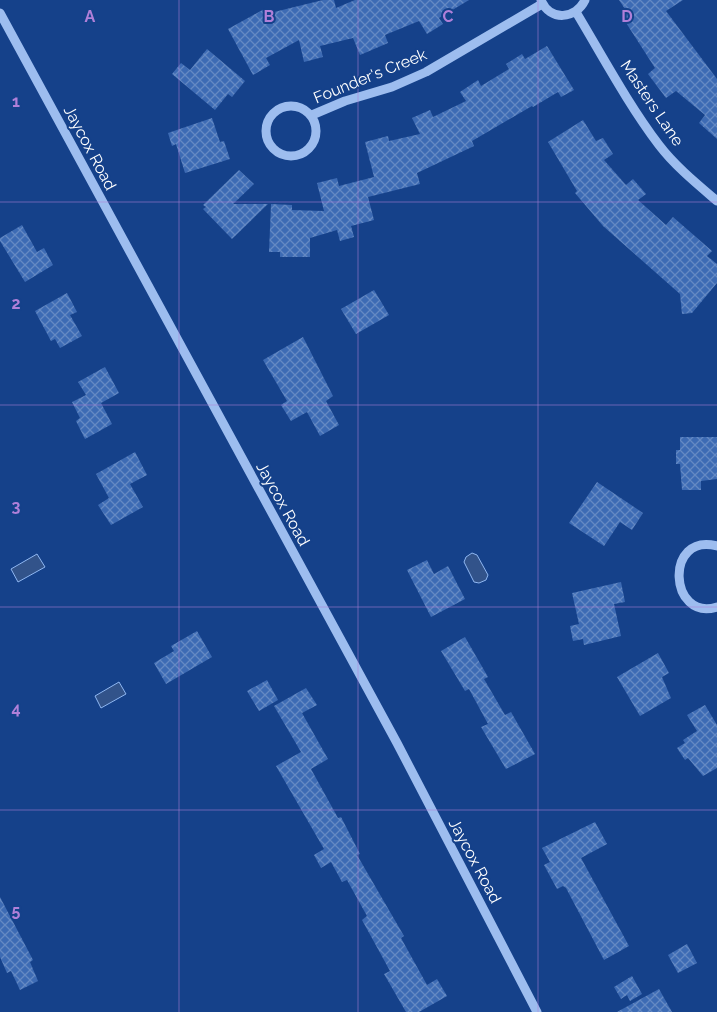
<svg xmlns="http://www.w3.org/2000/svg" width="717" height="1012" font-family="Raleway,sans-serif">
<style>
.water{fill:#32538a;stroke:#8fb7f2}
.building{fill:url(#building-cross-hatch)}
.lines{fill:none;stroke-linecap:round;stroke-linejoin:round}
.minor{stroke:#9dbdef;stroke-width:9}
.grid{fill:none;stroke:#b080d9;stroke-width:1;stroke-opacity:0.55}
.labels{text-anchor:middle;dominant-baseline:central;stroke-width:4;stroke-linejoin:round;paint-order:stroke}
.street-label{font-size:16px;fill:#fff;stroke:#15418a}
.grid-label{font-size:16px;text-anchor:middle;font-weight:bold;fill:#b080d9;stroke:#15418a;stroke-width:4;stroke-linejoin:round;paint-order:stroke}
</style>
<defs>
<pattern id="building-cross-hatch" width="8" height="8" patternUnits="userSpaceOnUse" patternTransform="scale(1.25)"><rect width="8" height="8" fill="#3d6bb4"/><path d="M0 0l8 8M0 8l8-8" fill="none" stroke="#6489c3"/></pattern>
</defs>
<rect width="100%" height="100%" fill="#15418a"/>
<g class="water">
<polygon points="472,553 477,555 488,575 486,580 479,583 474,582 464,562 466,557"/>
<polygon points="37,554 45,567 18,582 11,569"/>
<polygon points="119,682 126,694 101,708 95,696"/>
</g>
<g class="building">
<polygon points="323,0 334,0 336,8 355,0 469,0 439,18 443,24 427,34 419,21 385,35 388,43 360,55 353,38 320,46 323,57 304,62 299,40 266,58 270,65 253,75 228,29 266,8 270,13"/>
<polygon points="619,0 683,0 666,11 717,79 717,139 699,123 705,115 676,91 666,98 648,74 655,68 621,15 627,12"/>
<polygon points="547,46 574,90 561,97 558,92 533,107 532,106 472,141 474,146 417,173 420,184 368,197 374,220 351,226 354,237 340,241 337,230 310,238 310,257 280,257 280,252 269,252 271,204 292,205 292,210 324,211 317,183 337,178 339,186 374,177 365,142 388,136 389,141 420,134 412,118 430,110 433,117 466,101 460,92 478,80 481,86 509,69 506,64 522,54 525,59"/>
<polygon points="207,49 245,81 232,97 228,94 215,110 172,74 181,63 190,70"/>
<polygon points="212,118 220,142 224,141 230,159 185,173 176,144 172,146 168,133"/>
<polygon points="583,120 596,141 603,138 613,154 604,160 626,185 633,179 646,194 638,200 666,225 673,217 712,251 707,256 717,264 717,283 692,313 682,314 680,294 603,226 575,193 577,191 548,142"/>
<polygon points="239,170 254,184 233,204 268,204 232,239 203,209 206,207 203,205"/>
<polygon points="22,225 37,252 44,248 53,265 25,282 0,241 0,238"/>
<polygon points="374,290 389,315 356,334 341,309"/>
<polygon points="67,293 77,312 70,315 82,336 60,348 55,339 51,341 35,311"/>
<polygon points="303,337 333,396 326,401 339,425 320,436 307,412 291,421 281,405 287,401 263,360"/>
<polygon points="105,367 119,393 101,403 112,424 85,439 76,421 80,418 72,402 86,395 78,382"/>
<polygon points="680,437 717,437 717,479 701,481 701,490 682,490 680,464 676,464 676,450 680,450"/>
<polygon points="135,452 147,475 130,484 143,507 111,525 98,505 109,498 96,474"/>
<polygon points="597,482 643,513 632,530 620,522 604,546 569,523"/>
<polygon points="427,560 434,574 448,566 465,599 431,617 407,570"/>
<polygon points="621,582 625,602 614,604 621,636 584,645 583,639 573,641 570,626 579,624 572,593"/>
<polygon points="197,631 212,657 166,684 154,663 174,651 171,646"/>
<polygon points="465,637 488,677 484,679 505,715 511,712 535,754 506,769 481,727 488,724 469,689 465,691 441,651"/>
<polygon points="658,653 669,673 662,677 671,698 640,716 617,677"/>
<polygon points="267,680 278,700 259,711 247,691"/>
<polygon points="306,688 317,705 302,713 328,759 311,769 338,818 341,817 360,854 357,855 404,936 401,938 427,985 437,979 447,996 419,1012 406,1012 384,974 390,971 362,920 367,916 347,880 342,882 331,862 321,868 314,855 324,849 276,766 301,752 274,706"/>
<polygon points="705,705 717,725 717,768 703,776 688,758 685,760 677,748 685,743 683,740 697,731 687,715"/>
<polygon points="595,822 607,844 581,858 629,946 604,960 566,888 563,886 557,889 544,865 550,862 542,848"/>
<polygon points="0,897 33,960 30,962 38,981 20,990 11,971 7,973 0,957"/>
<polygon points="687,944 697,963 678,973 668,955"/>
<polygon points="632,976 642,994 630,1001 627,995 621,999 614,987"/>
<polygon points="659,989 672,1012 617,1012"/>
</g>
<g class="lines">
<g class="minor">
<path d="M541,0c9,22 35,19 44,0"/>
<path d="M576,12c27,45 52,92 83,133 16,21 38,39 58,56"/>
<polyline points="0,13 397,743 537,1012"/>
<circle cx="291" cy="131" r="25"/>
<polyline points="312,115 345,101 392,87 426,72 542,4"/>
<path d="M717,546c-53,-14 -48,76 0,61"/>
</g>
</g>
<path class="grid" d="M179,0v1012M358,0v1012M538,0v1012M0,202h717M0,405h717M0,607h717M0,810h717"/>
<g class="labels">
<g class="street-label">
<text transform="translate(370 76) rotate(-22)">Founder's Creek</text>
<text transform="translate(652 103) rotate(56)">Masters Lane</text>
<text transform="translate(90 148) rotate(62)">Jaycox Road</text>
<text transform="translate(283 504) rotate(61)">Jaycox Road</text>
<text transform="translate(475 861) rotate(62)">Jaycox Road</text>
</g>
</g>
<g class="grid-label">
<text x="90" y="22">A</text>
<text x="269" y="22">B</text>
<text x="448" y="22">C</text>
<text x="627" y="22">D</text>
<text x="16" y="107">1</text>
<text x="16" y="309">2</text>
<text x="16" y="512">3</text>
<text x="16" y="714">4</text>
<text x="16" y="916">5</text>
</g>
</svg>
